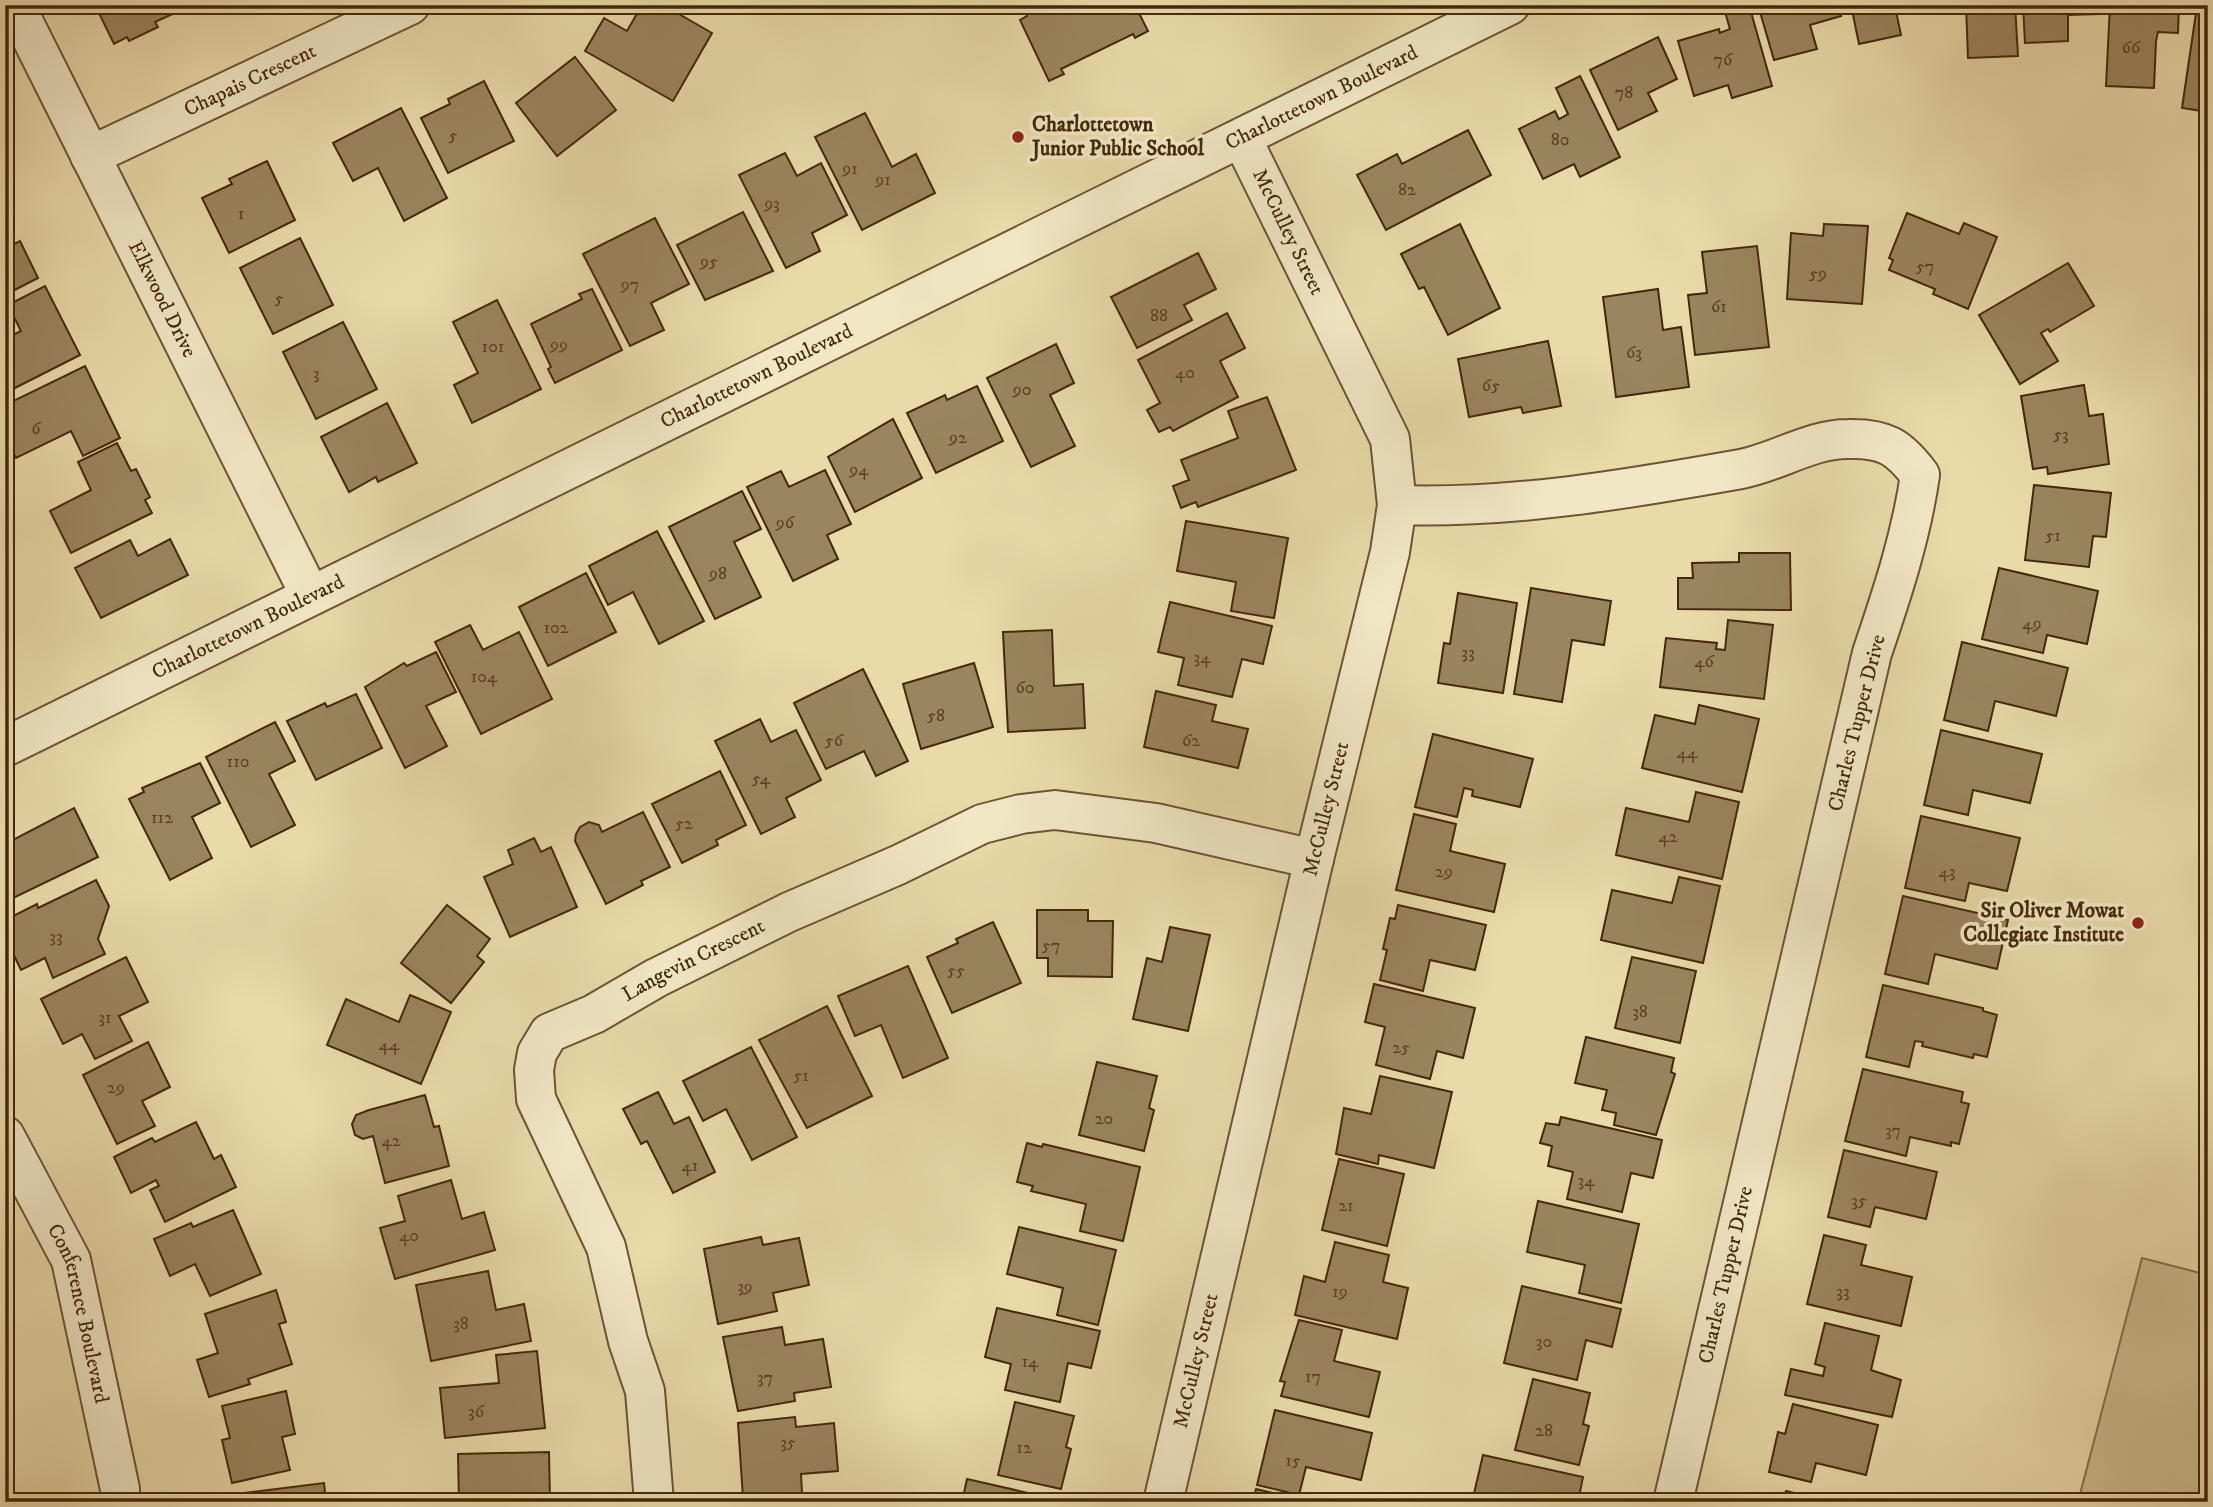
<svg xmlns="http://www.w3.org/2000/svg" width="2213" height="1507" font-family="'IM FELL DW Pica',serif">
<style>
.green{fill:#cdbc8e;stroke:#89724e;stroke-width:2}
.building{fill:#9a855e;stroke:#45280d;stroke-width:2}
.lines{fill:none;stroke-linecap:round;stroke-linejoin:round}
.minor-casing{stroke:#6e5434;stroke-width:42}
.minor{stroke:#f1e7c6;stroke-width:38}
.poi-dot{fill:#8f2418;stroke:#f1e7c6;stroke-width:2.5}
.labels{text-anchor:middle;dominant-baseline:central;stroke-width:7;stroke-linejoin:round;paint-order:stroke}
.number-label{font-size:18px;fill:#5a3f21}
.street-label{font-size:21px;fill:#45280d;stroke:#f1e7c6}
.poi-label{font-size:21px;font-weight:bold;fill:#45280d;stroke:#f1e7c6;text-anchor:start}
</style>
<rect width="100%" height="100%" fill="#e9daa8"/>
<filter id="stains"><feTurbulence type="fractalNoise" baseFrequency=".00286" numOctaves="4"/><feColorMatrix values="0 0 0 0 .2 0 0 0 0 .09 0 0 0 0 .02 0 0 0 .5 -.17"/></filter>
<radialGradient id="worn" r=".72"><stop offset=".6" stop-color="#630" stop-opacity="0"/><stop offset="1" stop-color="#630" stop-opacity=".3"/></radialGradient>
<polygon class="green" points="2142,1258 2208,1275 2208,1502 2078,1502"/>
<g class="building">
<polygon points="95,5 176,5 179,11 155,22 158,27 129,41 127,37 114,44"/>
<polygon points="642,5 663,5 712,33 673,101 585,51 604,18 627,31"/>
<polygon points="1022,5 1135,5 1148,31 1135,38 1133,34 1061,69 1064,74 1049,81 1020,20 1027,16"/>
<polygon points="1723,5 1749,5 1772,86 1732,98 1728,85 1694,96 1678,41 1719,29 1720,33 1730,29"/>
<polygon points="1758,5 1838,5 1841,16 1810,25 1817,49 1774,60"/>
<polygon points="1851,5 1922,5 1896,11 1901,35 1859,44"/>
<polygon points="1966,5 2015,5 2018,56 1968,58"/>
<polygon points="2023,5 2099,5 2100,14 2068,15 2068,41 2025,43"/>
<polygon points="2110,5 2179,5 2178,33 2158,32 2156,41 2154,88 2106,86"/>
<polygon points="2196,13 2208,15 2208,112 2182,108"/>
<polygon points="1658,37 1677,79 1648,93 1657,111 1618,130 1590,70"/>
<polygon points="575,57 616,110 557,156 516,103"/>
<polygon points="1580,76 1620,157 1580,177 1574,164 1543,179 1519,129 1555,111 1559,119 1568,114 1556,88"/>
<polygon points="484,81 514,141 448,173 421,118 450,104 448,99"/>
<polygon points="401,108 447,198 404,221 378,168 353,181 333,143"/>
<polygon points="865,113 892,167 916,154 935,193 862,230 815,137"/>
<polygon points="1468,130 1491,175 1386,230 1357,175 1397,154 1402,164"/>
<polygon points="785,153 797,176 821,163 847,215 812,233 820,251 786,268 739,175"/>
<polygon points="267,161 295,220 229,253 202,198 232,184 229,179"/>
<polygon points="743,212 773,271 705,300 677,245"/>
<polygon points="1907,213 1959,234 1964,223 1997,237 1968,309 1933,294 1935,289 1889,270 1893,260 1889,258"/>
<polygon points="655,218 689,284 651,303 664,330 630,346 583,254"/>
<polygon points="1460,224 1500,308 1448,335 1424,287 1419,289 1401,254"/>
<polygon points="1824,224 1868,226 1862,304 1787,299 1791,233 1823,236"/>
<polygon points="5,226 14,244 20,241 38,278 5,295"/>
<polygon points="300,238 333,305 273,334 240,268"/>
<polygon points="1757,246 1769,347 1695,355 1688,295 1707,293 1702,252"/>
<polygon points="1198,253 1216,289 1184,305 1192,320 1137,348 1111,297"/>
<polygon points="2068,263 2094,306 2050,332 2048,329 2041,333 2058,361 2020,384 1979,315"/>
<polygon points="45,286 80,355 5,393 5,339 21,331 8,305"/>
<polygon points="592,289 622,350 555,383 548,369 551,367 531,324 582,299 579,294"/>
<polygon points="1658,289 1663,330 1681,327 1689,387 1616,397 1603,297"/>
<polygon points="497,300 541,389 472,423 454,385 478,373 453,322"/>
<polygon points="1227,313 1245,348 1220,361 1238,397 1173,431 1170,427 1159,432 1147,410 1160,403 1138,360"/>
<polygon points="343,322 377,389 316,419 283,352"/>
<polygon points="1548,341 1561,406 1523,413 1521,407 1469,417 1458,359"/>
<polygon points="1056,344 1074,383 1050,395 1075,446 1031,467 987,378"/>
<polygon points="85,366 120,438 83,456 71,431 16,458 5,436 5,405"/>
<polygon points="2084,385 2089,416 2103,414 2109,464 2048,474 2047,467 2033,469 2021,396"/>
<polygon points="977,386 1003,441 936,473 907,413 945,395 947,400"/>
<polygon points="1267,397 1296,470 1198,507 1196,502 1181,508 1173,486 1189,480 1181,460 1238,438 1228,411"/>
<polygon points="387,403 417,463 378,482 376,477 349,492 321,437"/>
<polygon points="893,419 922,478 855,512 828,457"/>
<polygon points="117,443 131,471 136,469 150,497 145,500 152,513 71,553 50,511 91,490 78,462"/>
<polygon points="825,470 851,524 827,535 838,559 793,581 747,487 781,471 789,487"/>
<polygon points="2034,485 2111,493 2106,537 2093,536 2089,567 2025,560"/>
<polygon points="742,491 761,529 734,542 761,597 715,619 669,527"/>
<polygon points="1186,521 1288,538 1274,618 1231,611 1236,582 1177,571"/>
<polygon points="657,531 704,621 659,644 633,592 608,605 589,566"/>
<polygon points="170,539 188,575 101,618 75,568 130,540 138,556"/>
<polygon points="1739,553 1790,553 1791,610 1678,609 1678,578 1693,578 1692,563 1739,562"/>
<polygon points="1999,568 2098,591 2087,644 2047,635 2043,653 1982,639"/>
<polygon points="586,573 616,632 548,666 519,607"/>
<polygon points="1531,588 1611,601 1604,645 1572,640 1562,702 1514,694"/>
<polygon points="1458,593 1517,603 1503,693 1438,683 1444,643 1450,644"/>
<polygon points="1170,602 1272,626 1263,664 1242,659 1232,697 1178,685 1184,658 1158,652"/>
<polygon points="1728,620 1773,625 1764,699 1660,687 1666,638 1717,643 1716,649 1725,650"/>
<polygon points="470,625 483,650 519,632 552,699 481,734 435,642"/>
<polygon points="1052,630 1054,686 1083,684 1085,728 1008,732 1003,632"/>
<polygon points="1962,642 2068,668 2056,716 1995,701 1988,731 1944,720"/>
<polygon points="436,652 456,692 426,706 447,746 405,768 365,687 404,663 407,666"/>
<polygon points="974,663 993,727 921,749 903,684"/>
<polygon points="863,669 908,761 876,776 864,751 826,769 794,703"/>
<polygon points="1156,691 1216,705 1212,721 1248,729 1238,768 1144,747"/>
<polygon points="356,694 382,748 316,780 287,721 325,703 327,707"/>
<polygon points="1699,705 1759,719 1742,792 1642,768 1655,715 1695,724"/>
<polygon points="760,719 771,742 796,730 821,780 786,798 795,817 761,834 715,741"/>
<polygon points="275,722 295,761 269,774 295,825 251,847 206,757"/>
<polygon points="1941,730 2042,754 2030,803 1973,790 1968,815 1924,805"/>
<polygon points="1433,734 1533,759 1520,807 1472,796 1473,790 1464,788 1457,817 1415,807"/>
<polygon points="200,763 220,803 192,817 212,858 170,880 129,799 144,792 142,788"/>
<polygon points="720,771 746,825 716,840 718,845 682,863 652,804"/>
<polygon points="1696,792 1739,802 1722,879 1616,855 1626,808 1689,822"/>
<polygon points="74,808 98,857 5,902 5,844"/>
<polygon points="643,812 670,867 641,881 643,885 606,904 575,841 576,834 580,827 589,822 599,825 602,832"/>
<polygon points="1414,814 1456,824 1450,851 1505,864 1494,912 1396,890"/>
<polygon points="1921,816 2020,838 2007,891 1969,883 1965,901 1905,888"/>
<polygon points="534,838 541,852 551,847 577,907 510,937 484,877 513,864 508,850"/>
<polygon points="1679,877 1720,886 1703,963 1601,940 1612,890 1672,903"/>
<polygon points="96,880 109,906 98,939 105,954 53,978 45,958 21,970 5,937 5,920 37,904 38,908"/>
<polygon points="1903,896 2008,920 1997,969 1935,954 1928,984 1885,974"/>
<polygon points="447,905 490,939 477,956 484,962 451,1003 401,963"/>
<polygon points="1398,905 1486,925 1475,970 1430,960 1423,991 1380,980 1387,950 1383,949 1390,918 1395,919"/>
<polygon points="1037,910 1088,910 1088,921 1113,921 1112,977 1048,976 1048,958 1037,958"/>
<polygon points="993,922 1021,983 952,1013 927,957 958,943 956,939"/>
<polygon points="1170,927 1210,935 1188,1031 1133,1019 1147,958 1162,962"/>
<polygon points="126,957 148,1002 119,1016 132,1041 95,1059 82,1034 63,1044 41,999"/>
<polygon points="1632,957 1696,971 1680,1043 1615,1028"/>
<polygon points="908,966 948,1058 903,1078 881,1025 855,1036 838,996"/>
<polygon points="1374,984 1475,1008 1463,1058 1437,1051 1430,1079 1376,1065 1385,1027 1365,1022"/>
<polygon points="1883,985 1983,1008 1983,1011 1997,1015 1987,1057 1974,1054 1973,1058 1922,1046 1923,1042 1915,1041 1909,1067 1866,1057"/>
<polygon points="410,995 451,1012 421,1084 327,1045 346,999 399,1022"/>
<polygon points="827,1006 872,1096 807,1128 759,1040"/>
<polygon points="1586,1037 1674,1058 1671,1072 1675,1074 1656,1135 1614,1125 1616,1113 1602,1110 1607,1090 1575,1083"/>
<polygon points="148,1042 170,1087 142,1101 155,1126 117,1144 83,1075"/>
<polygon points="751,1047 797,1137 752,1160 726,1109 703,1121 683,1081"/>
<polygon points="1097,1062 1157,1076 1149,1108 1154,1110 1144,1151 1079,1135"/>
<polygon points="1863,1069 1963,1092 1961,1102 1969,1104 1959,1144 1951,1142 1951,1146 1910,1137 1906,1156 1845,1141"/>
<polygon points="1380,1076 1452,1092 1434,1168 1379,1155 1378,1164 1336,1154 1344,1108 1371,1114"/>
<polygon points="658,1092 674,1124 689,1117 715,1172 673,1193 647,1141 641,1144 623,1109"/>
<polygon points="425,1095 434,1127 439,1126 449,1166 385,1183 373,1136 363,1139 355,1135 352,1124 356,1115 369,1110"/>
<polygon points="1561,1117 1662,1140 1653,1178 1631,1173 1622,1212 1567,1199 1573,1172 1548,1166 1552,1146 1540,1143 1546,1123 1559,1125"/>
<polygon points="196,1122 214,1159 221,1155 236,1187 165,1222 150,1190 159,1186 156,1180 131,1193 114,1157 152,1138 155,1142"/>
<polygon points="1027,1143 1042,1147 1043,1144 1140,1167 1123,1241 1080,1231 1086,1204 1031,1191 1033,1186 1017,1182"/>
<polygon points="1844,1150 1937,1172 1926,1219 1875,1207 1870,1227 1828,1217"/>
<polygon points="1339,1159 1404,1174 1387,1246 1322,1230"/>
<polygon points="451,1180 462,1219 484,1212 495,1250 395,1279 380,1228 405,1221 398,1196"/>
<polygon points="1538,1201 1639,1224 1621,1303 1579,1293 1585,1265 1527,1252"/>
<polygon points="233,1210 261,1274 210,1296 195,1264 170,1276 154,1239 191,1223 193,1227"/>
<polygon points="1019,1227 1116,1250 1098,1325 1057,1315 1063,1288 1007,1274"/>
<polygon points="1824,1235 1866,1245 1861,1265 1912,1277 1901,1326 1807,1304"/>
<polygon points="761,1237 763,1245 799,1238 809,1285 773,1293 777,1311 718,1324 704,1249"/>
<polygon points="1335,1242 1389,1255 1383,1282 1408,1288 1397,1339 1295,1315 1304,1276 1325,1282"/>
<polygon points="488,1271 496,1310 524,1304 531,1341 431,1361 416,1285"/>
<polygon points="1522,1286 1621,1309 1612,1347 1586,1340 1577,1380 1504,1363"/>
<polygon points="276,1290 286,1322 279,1324 292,1364 248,1379 250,1384 209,1397 197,1360 218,1353 205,1314"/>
<polygon points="997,1308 1100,1331 1091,1368 1068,1363 1060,1402 1005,1390 1011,1364 985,1357"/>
<polygon points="1299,1320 1342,1330 1334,1361 1380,1372 1369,1417 1281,1396 1285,1382 1280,1381"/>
<polygon points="1825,1323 1879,1336 1871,1370 1901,1380 1892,1417 1785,1395 1791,1369 1823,1376 1825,1367 1815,1364"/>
<polygon points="782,1327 785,1345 823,1339 831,1387 794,1393 795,1401 738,1411 723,1337"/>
<polygon points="537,1351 545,1428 445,1438 440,1388 499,1383 496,1355"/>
<polygon points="1533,1379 1590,1393 1583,1424 1589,1426 1579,1465 1515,1450"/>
<polygon points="286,1391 295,1434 282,1437 290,1470 232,1483 222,1440 230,1438 222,1406"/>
<polygon points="1015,1402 1074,1416 1066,1447 1071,1449 1061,1489 998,1475"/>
<polygon points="1793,1404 1878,1425 1866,1475 1816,1463 1811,1482 1769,1472 1778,1432 1785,1434"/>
<polygon points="1275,1410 1372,1433 1361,1480 1306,1467 1299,1495 1257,1485"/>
<polygon points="795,1417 796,1427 834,1423 838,1471 801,1474 802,1493 743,1498 738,1423"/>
<polygon points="549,1452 550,1502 459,1502 458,1454"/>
<polygon points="1483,1455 1583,1477 1578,1502 1472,1502"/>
<polygon points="5,1460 12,1460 13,1502 5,1502"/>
<polygon points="967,1479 1068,1502 962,1502"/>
<polygon points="324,1483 326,1502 221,1502 221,1496"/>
<polygon points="1256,1489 1298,1499 1297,1502 1253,1502"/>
<polygon points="1786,1491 1832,1502 1783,1502"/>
</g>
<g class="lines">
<g class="minor-casing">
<g id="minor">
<path id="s1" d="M15,5l295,590"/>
<path id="s2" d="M90,156l320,-151"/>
<path d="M1397,505c114,4 232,-16 344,-36 37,-7 69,-30 107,-30 37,-1 51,8 72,36 -9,62 -28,119 -48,178l-199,849"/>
<path id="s3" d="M5,747l1505,-742"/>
<path id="s4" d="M5,1136l66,124 49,229v13"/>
<path id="s5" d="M654,1502l-9,-111 -17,-50 -22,-94 -70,-148 -2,-29 3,-17 12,-20 45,-19 62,-36 133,-66 109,-47 84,-41 39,-10 34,-4 101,13 158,36"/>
<path id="s6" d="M1163,1502l151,-643 76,-307 7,-47 -7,-66 -148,-300"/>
</g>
</g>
<use href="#minor" class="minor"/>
</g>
<g class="poi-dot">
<circle cx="1018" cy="137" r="7"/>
<circle cx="2138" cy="923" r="7"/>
</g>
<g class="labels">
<g class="number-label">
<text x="2131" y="48">66</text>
<text x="1723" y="60">76</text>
<text x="1624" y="93">78</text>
<text x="453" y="136">5</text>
<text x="1560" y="140">80</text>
<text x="850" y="169">91</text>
<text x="883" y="180">91</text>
<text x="1407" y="190">82</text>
<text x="772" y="204">93</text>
<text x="241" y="214">1</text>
<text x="709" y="262">95</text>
<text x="1925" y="267">57</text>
<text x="1818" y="274">59</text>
<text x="630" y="285">97</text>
<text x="279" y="299">5</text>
<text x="1719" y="307">61</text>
<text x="1159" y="316">88</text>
<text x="559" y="345">99</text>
<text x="493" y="347">101</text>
<text x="1634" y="353">63</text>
<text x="1185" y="373">40</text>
<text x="316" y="374">3</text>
<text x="1491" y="386">65</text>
<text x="1022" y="390">90</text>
<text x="36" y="429">6</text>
<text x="2061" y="435">53</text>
<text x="958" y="438">92</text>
<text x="859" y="470">94</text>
<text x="785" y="523">96</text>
<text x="2053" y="536">51</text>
<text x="718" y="574">98</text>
<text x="2032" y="624">49</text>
<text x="556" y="628">102</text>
<text x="1468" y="653">33</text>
<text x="1202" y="658">34</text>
<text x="1704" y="662">46</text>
<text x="484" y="677">104</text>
<text x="1025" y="688">60</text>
<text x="936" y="716">58</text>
<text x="834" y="741">56</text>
<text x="1191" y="741">62</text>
<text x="1687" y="753">44</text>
<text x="238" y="762">110</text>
<text x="761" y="779">54</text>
<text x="162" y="818">112</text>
<text x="684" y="824">52</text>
<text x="1668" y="837">42</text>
<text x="1444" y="872">29</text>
<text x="1947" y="872">43</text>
<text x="56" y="937">33</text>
<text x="1051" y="946">57</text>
<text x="956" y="971">55</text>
<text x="1640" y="1012">38</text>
<text x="105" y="1018">31</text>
<text x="389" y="1045">44</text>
<text x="1401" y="1048">25</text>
<text x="801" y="1076">51</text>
<text x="116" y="1088">29</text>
<text x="1104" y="1119">20</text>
<text x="1893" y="1131">37</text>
<text x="391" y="1141">42</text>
<text x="690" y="1166">41</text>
<text x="1586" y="1181">34</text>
<text x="1859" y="1201">35</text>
<text x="1346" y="1206">21</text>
<text x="409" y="1236">40</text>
<text x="745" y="1287">39</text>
<text x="1340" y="1292">19</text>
<text x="1843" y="1292">33</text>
<text x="461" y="1324">38</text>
<text x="1544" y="1342">30</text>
<text x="1030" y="1362">14</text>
<text x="1313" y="1377">17</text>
<text x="765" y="1378">37</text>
<text x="476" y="1412">36</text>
<text x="1544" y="1431">28</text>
<text x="788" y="1443">35</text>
<text x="1024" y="1448">12</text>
<text x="1293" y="1461">15</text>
</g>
<g class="street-label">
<text stroke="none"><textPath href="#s2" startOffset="177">Chapais Crescent</textPath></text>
<text stroke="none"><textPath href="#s3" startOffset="1468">Charlottetown Boulevard</textPath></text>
<text transform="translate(1288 232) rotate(64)">McCulley Street</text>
<text stroke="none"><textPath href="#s1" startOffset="329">Elkwood Drive</textPath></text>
<text stroke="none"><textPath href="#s3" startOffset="838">Charlottetown Boulevard</textPath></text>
<text stroke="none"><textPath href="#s3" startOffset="271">Charlottetown Boulevard</textPath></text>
<text transform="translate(1857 723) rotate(-76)">Charles Tupper Drive</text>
<text stroke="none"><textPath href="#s6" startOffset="712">McCulley Street</textPath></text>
<text stroke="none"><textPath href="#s5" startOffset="656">Langevin Crescent</textPath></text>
<text transform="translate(1726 1275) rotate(-77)">Charles Tupper Drive</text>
<text stroke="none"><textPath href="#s4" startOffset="194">Conference Boulevard</textPath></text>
<text stroke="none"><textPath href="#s6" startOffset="145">McCulley Street</textPath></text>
</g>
<g class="poi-label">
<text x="1032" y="125">Charlottetown<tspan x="1032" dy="24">Junior Public School</tspan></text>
<text x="2124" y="911" text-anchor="end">Sir Oliver Mowat<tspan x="2124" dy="24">Collegiate Institute</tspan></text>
</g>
</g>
<rect width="2213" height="1507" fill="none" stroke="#e9daa8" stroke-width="28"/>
<rect x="7" y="7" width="2199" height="1493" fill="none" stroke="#45280d" stroke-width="3.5"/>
<rect x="14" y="14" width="2185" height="1479" fill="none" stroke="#45280d" stroke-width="2"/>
<rect width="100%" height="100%" filter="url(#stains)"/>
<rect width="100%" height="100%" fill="url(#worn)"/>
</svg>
